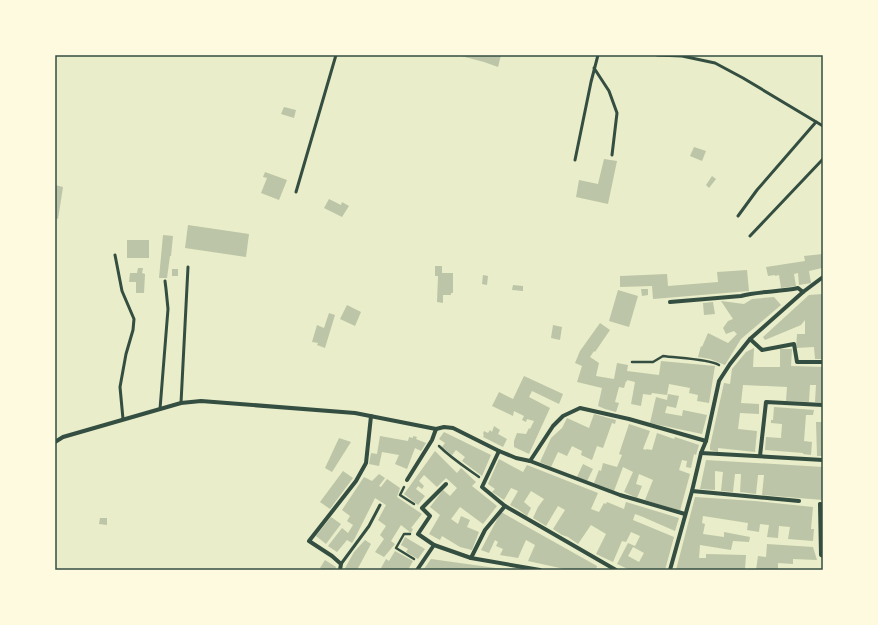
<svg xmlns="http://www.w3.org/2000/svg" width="878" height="625" font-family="'Source Sans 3',sans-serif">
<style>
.building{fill:#bcc5a7;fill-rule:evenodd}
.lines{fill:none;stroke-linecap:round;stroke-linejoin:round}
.path{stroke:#344e41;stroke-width:2.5}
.service{stroke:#344e41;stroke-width:3}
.minor{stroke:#344e41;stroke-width:4}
.neatline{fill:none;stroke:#344e41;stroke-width:1.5}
</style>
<rect width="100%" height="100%" fill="#e9edc9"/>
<g class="building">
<polygon points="461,55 501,55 498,67 484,62 461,56"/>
<polygon points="284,107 296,110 294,118 281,114"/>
<polygon points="694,147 706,151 702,161 690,156"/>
<polygon points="604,159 617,161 608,204 576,197 579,180 598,184"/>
<polygon points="265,172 287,180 279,200 261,193 267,178 263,177"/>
<polygon points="712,176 716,179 709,188 706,185"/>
<polygon points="55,185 63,187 58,219 55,218"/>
<polygon points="329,199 341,205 342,202 349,206 342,217 324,208"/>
<polygon points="188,225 249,234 246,257 185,248"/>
<polygon points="163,235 173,236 171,256 170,256 167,278 159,278"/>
<rect x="127" y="240" width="22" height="18"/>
<polygon points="823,254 823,267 822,268 809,271 811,283 799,285 798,273 794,274 796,286 781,288 779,275 775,276 775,275 768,276 766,267 805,261 804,256"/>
<polygon points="435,266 442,266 442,273 453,273 453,293 451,293 451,295 443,295 443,303 437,302 438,276 435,276"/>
<polygon points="138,268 143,268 142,273 145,274 144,293 136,293 136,282 129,282 130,273 137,273"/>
<rect x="172" y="269" width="6" height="7"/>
<polygon points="747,270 749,291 653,299 652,286 620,287 620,276 667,274 668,286 718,282 717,272"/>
<polygon points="483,275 488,276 487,285 482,284"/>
<polygon points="513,285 523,286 523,291 512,290"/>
<polygon points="641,289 648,289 648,295 642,296"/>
<polygon points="618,290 638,296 629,327 609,321"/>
<polygon points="823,294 823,359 815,359 814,347 796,348 797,334 805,334 805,320 801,325 765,340 763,337 809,295"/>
<polygon points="774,297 781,305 741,339 725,365 710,359 698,357 701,346 702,347 708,333 728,343 737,334 734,331 726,334 723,328 728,321 733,319 721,301 744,304 752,299"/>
<polygon points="713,302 715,314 704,315 703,303"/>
<polygon points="347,305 361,312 355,326 340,319"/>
<polygon points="329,313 335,315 325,348 317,345 318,343 312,342 317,325 324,328"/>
<polygon points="600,323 610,330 595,352 594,351 590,357 599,363 596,376 614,379 617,363 628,365 627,371 659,375 661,361 715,366 709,403 697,401 698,395 689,393 690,388 669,384 667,395 652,393 651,395 643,394 641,406 631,404 635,382 627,380 627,382 626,381 624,388 619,387 615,402 619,403 616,412 605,409 598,406 602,388 577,382 582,366 575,363 580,351"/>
<polygon points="553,325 562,327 560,340 551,338"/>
<polygon points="754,348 753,367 780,367 780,349 792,349 791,366 823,367 823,403 815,402 816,385 810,385 809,402 786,401 787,387 743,385 741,403 759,404 759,414 740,413 738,429 757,431 755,452 718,448 718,452 710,450 710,446 724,383 730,384 732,369 746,352"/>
<polygon points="524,376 563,394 559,404 532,391 529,397 550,408 529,454 514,447 514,441 517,433 526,434 529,428 530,429 534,421 527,419 526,422 522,420 524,416 514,411 513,416 492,406 499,392 513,399"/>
<polygon points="668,394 679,396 676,408 667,406 665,413 682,416 683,410 707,415 702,434 650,423 656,397 667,400"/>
<polygon points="774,407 814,410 813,415 806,415 804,441 812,442 811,455 803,454 803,453 765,450 766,437 781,438 782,424 771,423 771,420 773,420"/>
<polygon points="594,414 616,420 615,424 612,423 603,448 597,446 592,460 581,455 582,451 572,446 567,456 558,452 551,467 540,462 551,438 562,428 567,418 589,428"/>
<polygon points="816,422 823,422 823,456 817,456"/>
<polygon points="629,424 650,431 643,449 646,450 646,449 652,450 657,433 674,439 675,437 699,445 696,455 694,454 691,468 686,467 687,461 682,460 679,470 690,474 680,511 645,500 653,480 639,474 636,484 642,486 637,498 624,492 633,472 623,467 614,491 594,483 599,470 601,471 603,463 617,467 622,455 619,454"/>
<polygon points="494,426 500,430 498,434 507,439 503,447 483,437 484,435 483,434 484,431 488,433 490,430 492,432"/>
<polygon points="444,432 491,455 482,476 462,461 465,457 456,450 452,455 442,447 445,443 439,439"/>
<polygon points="380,436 408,441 409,437 413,438 413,436 417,437 416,439 426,443 421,451 415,448 407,469 395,464 399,455 382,452 379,466 369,464 371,453 377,454"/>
<polygon points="339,438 351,442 332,472 325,468"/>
<polygon points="435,451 457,473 461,468 476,482 472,486 497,506 483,524 460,507 451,519 458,524 461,516 470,520 467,527 479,532 472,550 460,547 442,536 440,540 429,534 440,515 430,507 443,490 450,496 457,488 446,478 437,487 424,475 419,481 424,486 422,489 418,486 416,489 425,496 418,505 404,494"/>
<path d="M499,459l24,13 4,-7 71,28 -7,16 8,3 5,-9 2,1 1,-2 17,7 2,-7 53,16 -4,13 -32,-14 -8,-3 -2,6 41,17 -9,33h-35l-13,-6 11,-21 7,3 5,-10 -9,-4 -5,10 -4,-1 -9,21 -17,-8 10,-20 -15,-9 -13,19 -10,-7 -6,-2 -9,-6 12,-19 -7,-4 -12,20 -13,-8 5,-11 6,-8 -13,-8 -7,11 7,6 -4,8 -8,-6 -9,-5 8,-14 -7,-3 -7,12 -12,-8 3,-3 -7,-5zM633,547l11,6 -5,9 -11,-6z"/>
<polygon points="706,460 823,467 823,500 762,495 764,475 758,475 756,494 740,492 741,474 735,474 733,492 721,491 723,472 715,471 715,490 700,489"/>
<polygon points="583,464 593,469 587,481 577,477"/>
<polygon points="343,471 353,478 330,509 320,502"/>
<polygon points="379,474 385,478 379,486 381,487 387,479 400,488 397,497 422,514 411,528 413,529 411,533 401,525 391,541 395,544 384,557 375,552 384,539 380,535 386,526 378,520 386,505 375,498 355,538 352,543 347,540 337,552 328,546 342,528 348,533 353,525 347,521 350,516 342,510 364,477 372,481"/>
<polygon points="695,497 755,501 813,507 811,529 814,529 813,541 788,539 790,527 779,526 778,538 767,537 769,525 760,524 759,532 747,530 748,523 703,516 702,523 705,524 703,534 724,537 724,532 750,537 749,542 733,541 731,550 700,545 699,558 706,558 706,554 746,555 745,570 676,570"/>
<polygon points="501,512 597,566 596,570 569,570 528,561 535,545 526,540 518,558 500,555 503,549 496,546 498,542 495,540 489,553 481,550"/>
<polygon points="331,517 341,524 326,544 316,536"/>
<polygon points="100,518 107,518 107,525 99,524"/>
<polygon points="405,537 425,549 418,559 406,552 408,549 401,545"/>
<polygon points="365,540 371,544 357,570 344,570 354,552"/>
<polygon points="767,544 813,547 817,560 793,559 793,564 778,563 778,570 756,570 758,556 766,557"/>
<polygon points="395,551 413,561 408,570 404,570 402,569 401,570 380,570 386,559 389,561"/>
<polygon points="431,559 503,569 503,570 424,569"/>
<polygon points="325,560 336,567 335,570 324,570 320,568"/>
</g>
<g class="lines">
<g class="path">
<path d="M632,362h21l10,-6c13,2 46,3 56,9"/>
<path d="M439,446c12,12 26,21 40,31"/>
<polyline points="404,487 400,495 414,504"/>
<polyline points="410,534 404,534 396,548 414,559"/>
</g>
<g class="service">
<polyline points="657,55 682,56 715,63 743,78 823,126"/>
<polyline points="594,68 609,91 617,113 612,155"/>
<polyline points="575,160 591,82 598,55"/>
<polyline points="296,192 336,55"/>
<polyline points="738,216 757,190 816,122"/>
<polyline points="750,236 823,159"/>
<polyline points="115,255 122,291 134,319 133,330 126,354 120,387 123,419"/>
<polyline points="181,403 188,267"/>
<polyline points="160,409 168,309 166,289 165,281"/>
<polyline points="341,564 369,526 380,505"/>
</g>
<g class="minor">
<path d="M670,302l71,-6c17,-5 39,-4 57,-8l5,4"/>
<polyline points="750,339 762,350 794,344 797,362 823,362"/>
<polyline points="55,442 63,437 181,403 201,401 355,413 436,429 444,427 453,428 499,451 516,458 530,461 620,495 685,514"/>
<polyline points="499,451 482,487 505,506 616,570"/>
<polyline points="701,453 823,460"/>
<polyline points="760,456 766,402 823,405"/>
<polyline points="530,461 553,426 563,416 580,408 629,419 706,441"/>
<polyline points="407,480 432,440 436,429"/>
<polyline points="692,491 799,501"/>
<polyline points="823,505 820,504 821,555 823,556"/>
<polyline points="434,545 418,534 430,516 422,508 446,484"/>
<polyline points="471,558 485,530 505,506"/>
<polyline points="340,570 341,564 332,556 309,541 356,481 366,463 371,416"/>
<polyline points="417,570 434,545 471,558 540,570"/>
<polyline points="670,570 692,491 701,453 706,441 719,381 730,364 750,339 803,292 823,277"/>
</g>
</g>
<rect width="878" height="625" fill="none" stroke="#fefae0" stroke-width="112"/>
<rect x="56" y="56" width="766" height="513" class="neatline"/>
</svg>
